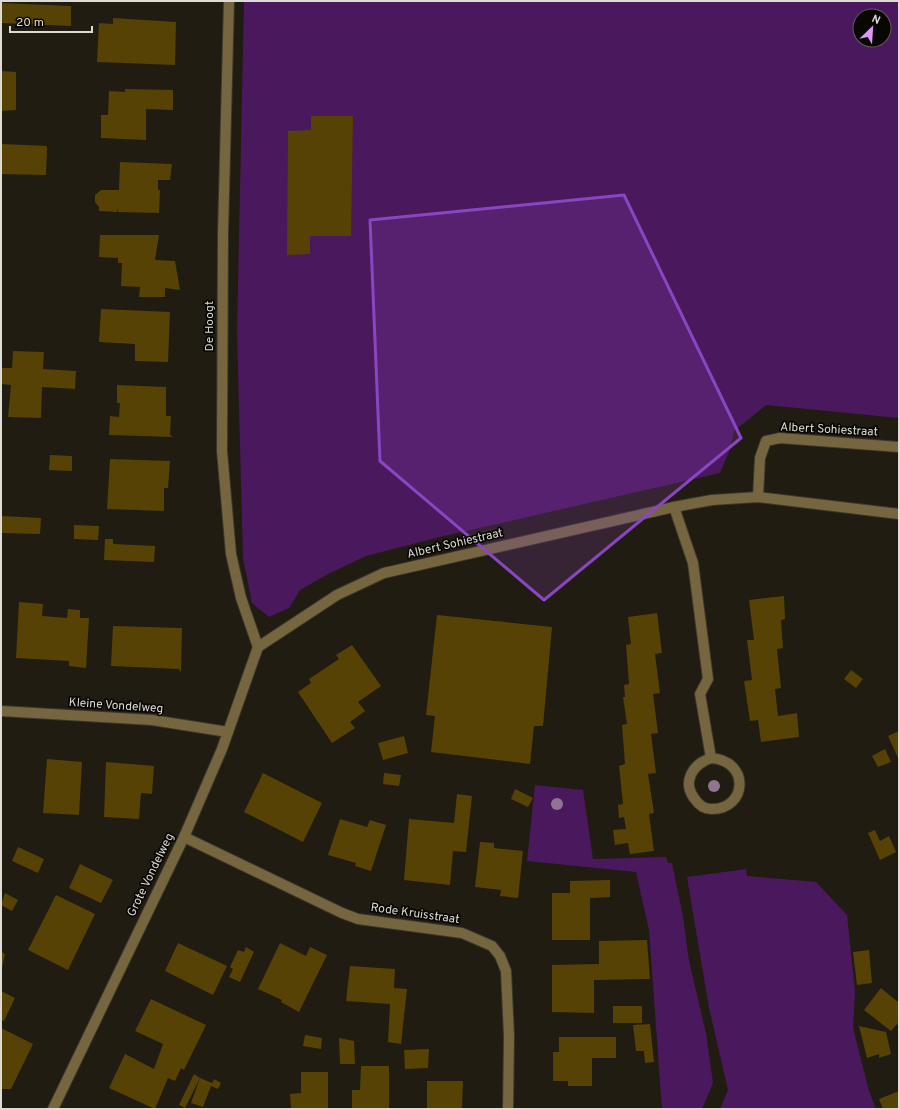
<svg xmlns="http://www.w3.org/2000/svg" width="900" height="1110" font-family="Overpass,sans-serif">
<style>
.green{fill:#4a185c;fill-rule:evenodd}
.building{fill:#564204}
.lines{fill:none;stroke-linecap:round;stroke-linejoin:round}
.minor-casing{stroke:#3b372c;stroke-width:12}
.minor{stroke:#756640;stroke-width:10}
.tree{fill:#907592}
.marked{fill:#8a46c2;fill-opacity:0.2;stroke:#8a46c2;stroke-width:3;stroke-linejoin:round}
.labels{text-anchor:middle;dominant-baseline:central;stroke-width:3.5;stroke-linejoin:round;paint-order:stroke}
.street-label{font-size:12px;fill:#dedbd4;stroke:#090704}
</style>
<rect width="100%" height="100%" fill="#211c11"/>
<g class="green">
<path d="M244,1h655v417l-133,-13 -32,26 -5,21 -9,21 -276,63 -78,20 -38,18 -28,16 -11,18 -20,9 -17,-14 -9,-45 -6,-226zM860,16h24v24h-24z"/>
<polygon points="535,785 583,790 593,859 666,857 668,863 672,863 683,917 689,961 706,1033 713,1083 702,1109 662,1109 649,930 636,872 527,861"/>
<polygon points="746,869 747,876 816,882 847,915 855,992 853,1028 869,1091 876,1109 720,1109 728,1090 709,1008 687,877"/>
</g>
<g class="building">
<polygon points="1,3 71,6 71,26 1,23"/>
<polygon points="113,18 176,22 175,65 97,62 99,23 113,24"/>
<polygon points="1,71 16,72 16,110 1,111"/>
<polygon points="125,89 173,90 173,110 146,109 146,140 101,138 101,115 108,115 109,91 125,92"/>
<polygon points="311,116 353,116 351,236 310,236 310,254 287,255 288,131 311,130"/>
<polygon points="1,144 47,146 46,175 1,174"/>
<polygon points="120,162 172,164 170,180 158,180 158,190 160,190 159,213 118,212 117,208 117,212 99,211 99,207 95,202 95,195 101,190 119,190"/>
<polygon points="100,235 159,235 155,260 175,261 180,290 165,288 165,297 139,297 140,287 121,286 122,263 118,263 118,258 99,257"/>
<polygon points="101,309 170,312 168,362 135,361 135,344 99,342"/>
<polygon points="13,351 44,352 43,369 76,371 75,389 42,387 41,418 8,417 11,385 1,384 2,368 12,368"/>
<polygon points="117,385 166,387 166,416 171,416 170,435 173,437 109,435 110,416 119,417 120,403 117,403"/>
<polygon points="50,455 72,456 72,471 49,470"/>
<polygon points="110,459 170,461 168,488 164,488 164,511 107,509"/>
<polygon points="2,516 41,518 40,534 2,533"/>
<polygon points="74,525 99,526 98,540 74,539"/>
<polygon points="105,539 113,539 113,544 155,546 154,562 104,560"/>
<polygon points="784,596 785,619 781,620 783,648 777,649 781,688 775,689 778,716 797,713 799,737 761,742 758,720 750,721 744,681 752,680 747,640 754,640 749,600"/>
<polygon points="19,602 43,604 42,616 67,618 68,609 80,610 80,618 89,618 86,668 69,666 69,661 16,658"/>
<polygon points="657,613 662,653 655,654 660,693 653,694 658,733 651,734 656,773 648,774 654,813 649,814 654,851 630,854 628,843 615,845 613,830 626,829 624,817 619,818 618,805 623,804 619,766 625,764 622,725 627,724 623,697 625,697 624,685 629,684 626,645 631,644 628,617"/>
<polygon points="437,615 552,627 543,726 534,726 530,764 431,752 435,716 426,715"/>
<polygon points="113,626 182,628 181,672 179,669 111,666"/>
<polygon points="352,645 381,686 358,702 365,711 350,722 355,728 332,743 298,692 311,683 309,679 339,659 336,655"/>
<polygon points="851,670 863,679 856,688 844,679"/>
<polygon points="899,731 899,760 888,736"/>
<polygon points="404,736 408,753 383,760 378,743"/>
<polygon points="885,749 891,762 878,767 872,756"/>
<polygon points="47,759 82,762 79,815 43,813"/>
<polygon points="106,762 154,766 152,794 141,793 139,819 104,817"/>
<polygon points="263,773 322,803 303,842 244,812"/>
<polygon points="384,773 401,775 399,786 383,784"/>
<polygon points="515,789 533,798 528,807 511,799"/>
<polygon points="457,794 472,796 466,852 453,851 450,885 404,880 409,819 454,823"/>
<polygon points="340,819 367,827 370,820 386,825 371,871 355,866 356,863 328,855"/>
<polygon points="875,830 880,841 889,836 896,852 880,860 868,833"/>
<polygon points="480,842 494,843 494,848 523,851 518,898 500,896 501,890 475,887"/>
<polygon points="18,847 44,859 38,873 12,861"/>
<polygon points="80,864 113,880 101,903 69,888"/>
<polygon points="610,880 610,897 590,898 590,940 552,940 552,893 570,893 570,881"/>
<polygon points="5,893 18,900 12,911 1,905"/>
<polygon points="56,895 95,914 68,970 28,950"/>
<polygon points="647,940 650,979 594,980 594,1013 552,1012 552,965 599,964 599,941"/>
<polygon points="178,943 227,966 213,995 165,971"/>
<polygon points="280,943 306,956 310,947 327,955 299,1012 281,1002 282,1000 258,989"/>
<polygon points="246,947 254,952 240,982 229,977 233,969 230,967 238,950 244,952"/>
<polygon points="869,950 872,983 857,985 853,952"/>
<polygon points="1,952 5,954 2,968 1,968"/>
<polygon points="350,966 395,969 394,988 407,989 401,1044 388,1042 390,1004 346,1001"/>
<polygon points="881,988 899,1003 899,1022 891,1031 864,1010"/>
<polygon points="1,991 15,998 4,1021 1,1020"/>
<polygon points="151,999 206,1025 184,1070 181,1068 175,1081 168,1078 155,1109 109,1088 125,1054 154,1069 163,1044 135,1031"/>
<rect x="613" y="1006" width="29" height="17"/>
<polygon points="650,1024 654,1062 645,1063 644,1051 636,1051 633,1025"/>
<polygon points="859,1026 886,1032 891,1054 879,1058 879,1054 867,1058"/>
<polygon points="1,1028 33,1044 11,1089 1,1089"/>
<polygon points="305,1035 322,1038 321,1049 303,1046"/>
<polygon points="559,1037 616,1037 616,1058 592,1058 592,1086 568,1086 568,1081 553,1081 553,1052 559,1052"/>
<polygon points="339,1038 354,1041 355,1064 340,1064"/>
<polygon points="429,1049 428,1068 405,1069 404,1050"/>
<polygon points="361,1066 389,1066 389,1109 352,1109 352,1090 360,1090"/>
<polygon points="301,1072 328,1072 328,1109 291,1109 290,1094 301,1093"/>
<polygon points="194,1074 200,1078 185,1108 179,1105"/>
<polygon points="200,1078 212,1083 214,1079 221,1083 218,1089 211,1086 203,1107 191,1103"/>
<polygon points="427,1081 463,1081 462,1109 427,1109"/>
<polygon points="899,1091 899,1109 883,1109 879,1099"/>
</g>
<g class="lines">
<g class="minor-casing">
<g id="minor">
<polyline points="229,1 223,233 222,451 231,554 241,598 258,647"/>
<polyline points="758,497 760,458 766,441 780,438 899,447"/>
<path d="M674,507l19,56 15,116 -8,15 11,64c-18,6 -29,23 -17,40 4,6 10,11 17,11 36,1 40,-48 0,-51"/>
<polyline points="258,647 337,595 384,573 674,507 712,500 758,497 899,514"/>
<polyline points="1,711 152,720 228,732"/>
<polyline points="184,837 342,913 358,919 462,933 492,946 500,956 506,971 509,1036 508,1109"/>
<polyline points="53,1109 184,837 222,749 258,647"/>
</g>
</g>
<use href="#minor" class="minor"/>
</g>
<g class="tree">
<circle cx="714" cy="786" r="6"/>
<circle cx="557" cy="804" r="6"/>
</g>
<path class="marked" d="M624,195l117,243 -197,162 -164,-139 -10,-241z"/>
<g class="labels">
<g class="street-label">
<text transform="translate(210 326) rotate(-90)">De Hoogt</text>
<text transform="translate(829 430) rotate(3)">Albert Sohiestraat</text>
<text transform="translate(455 544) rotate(-13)">Albert Sohiestraat</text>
<text transform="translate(116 706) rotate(4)">Kleine Vondelweg</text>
<text transform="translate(151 875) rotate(-64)">Grote Vondelweg</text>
<text transform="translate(415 914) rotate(8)">Rode Kruisstraat</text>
</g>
</g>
<rect width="900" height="1110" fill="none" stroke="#dedbd4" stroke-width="4"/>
<g transform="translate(872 28) rotate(25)"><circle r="19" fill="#090704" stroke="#5e5c57"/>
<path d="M0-3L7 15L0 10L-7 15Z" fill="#db99f5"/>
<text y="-6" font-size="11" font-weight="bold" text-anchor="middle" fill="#dedbd4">N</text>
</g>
<path d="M10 26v6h82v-6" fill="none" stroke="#dedbd4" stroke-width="2"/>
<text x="16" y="26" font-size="12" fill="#dedbd4" stroke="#090704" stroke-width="3" paint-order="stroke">20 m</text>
</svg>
